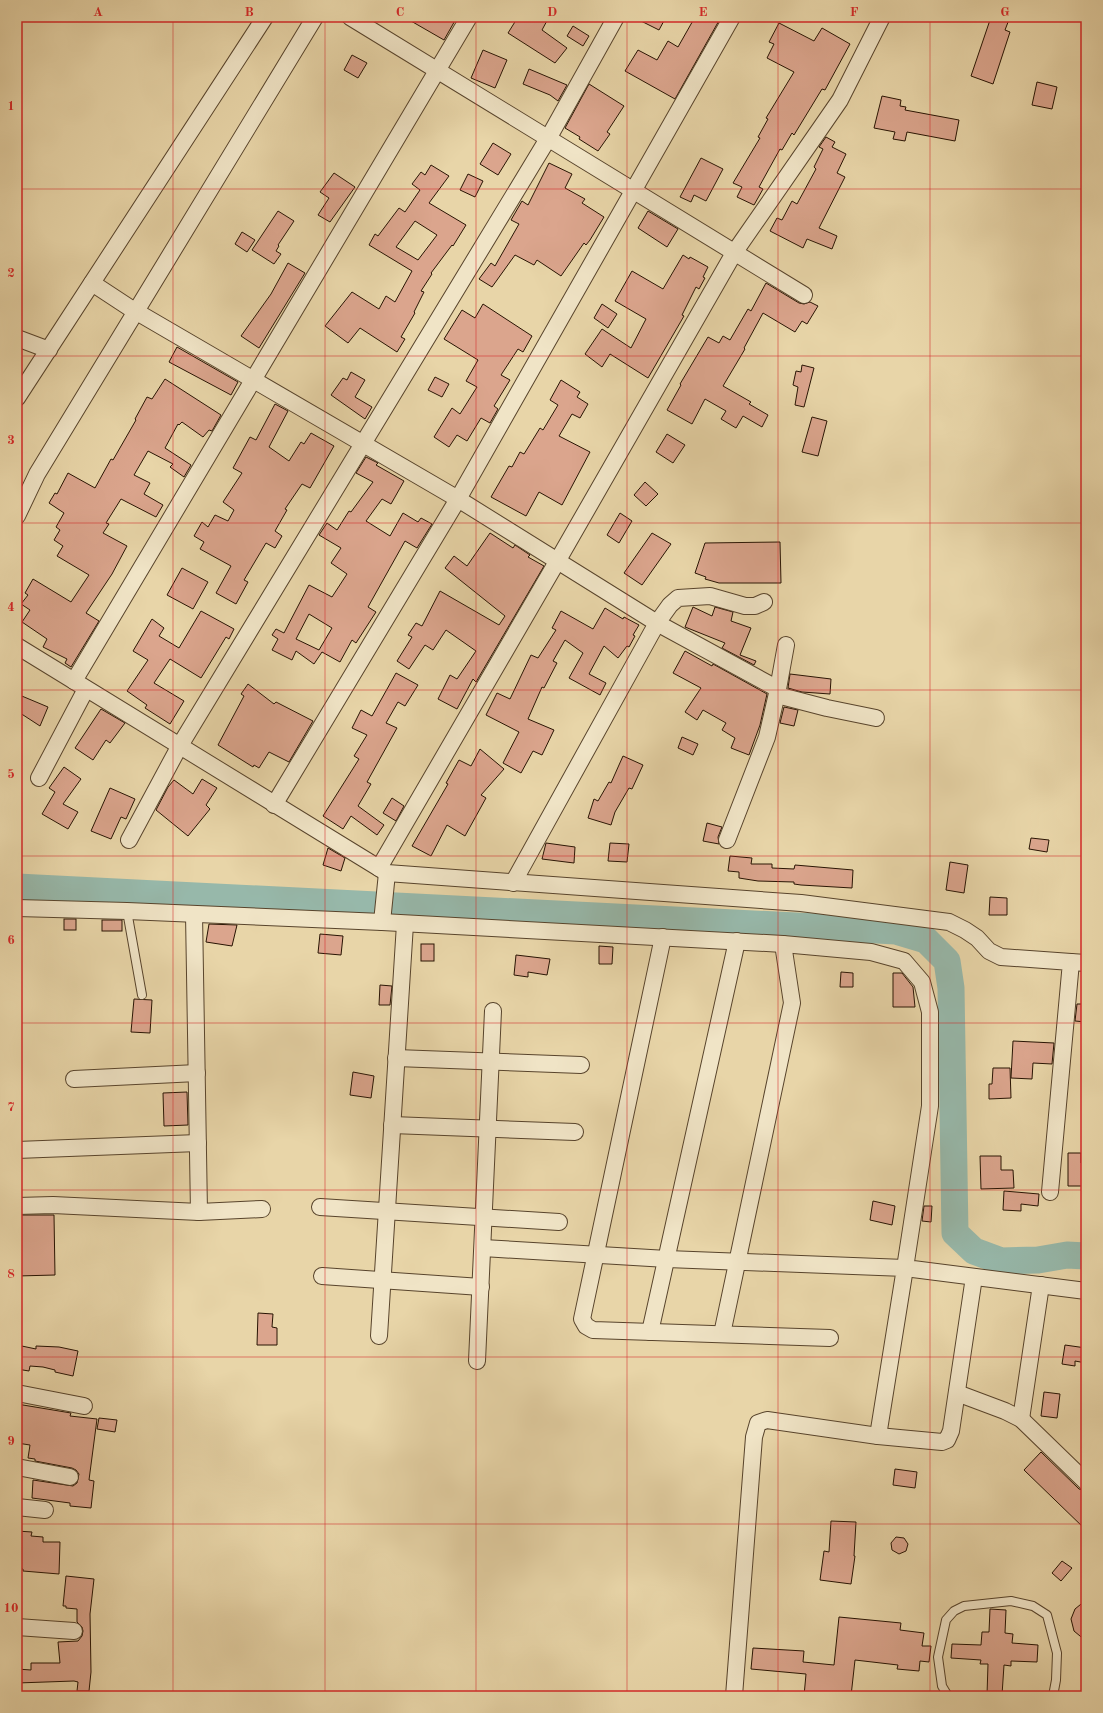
<svg xmlns="http://www.w3.org/2000/svg" width="1103" height="1713" font-family="'Old Standard TT',serif">
<style>
.lines{fill:none;stroke-linecap:round;stroke-linejoin:round}
.river{stroke:#97b8aa;stroke-width:27}
.building{fill:#dba58d;stroke:#281403;fill-rule:evenodd}
.service-casing{stroke:#58442c;stroke-width:10}
.minor-casing{stroke:#58442c;stroke-width:18}
.service{stroke:#f0e4c6;stroke-width:8}
.minor{stroke:#f0e4c6;stroke-width:16}
.grid{fill:none;stroke:#d62828;stroke-width:1;stroke-opacity:0.55}
.neatline{fill:none;stroke:#d62828;stroke-width:1.5}
.grid-label{font-size:13px;text-anchor:middle;font-weight:bold;fill:#d62828}
</style>
<rect width="100%" height="100%" fill="#e8d5a8"/>
<filter id="stains"><feTurbulence type="fractalNoise" baseFrequency=".005" numOctaves="4"/><feColorMatrix values="0 0 0 0 .2 0 0 0 0 .09 0 0 0 0 .02 0 0 0 .5 -.17"/></filter>
<radialGradient id="worn" r=".72"><stop offset=".6" stop-color="#630" stop-opacity="0"/><stop offset="1" stop-color="#630" stop-opacity=".3"/></radialGradient>
<g class="lines">
<polyline class="river" points="17,887 896,931 926,940 947,961 951,988 955,1233 974,1251 1001,1261 1038,1260 1067,1255 1086,1256"/>
</g>
<g class="building">
<polygon points="404,17 457,17 444,40"/>
<polygon points="518,17 549,17 542,30 567,48 555,63 508,33"/>
<polygon points="633,17 666,17 659,30"/>
<polygon points="695,17 721,17 675,99 625,71 638,50 657,60 668,41 678,47"/>
<polygon points="991,17 1010,17 1005,30 1010,32 993,84 971,76"/>
<polygon points="779,23 814,41 822,28 850,44 825,90 822,89 794,135 792,133 782,150 780,149 759,187 763,189 754,205 737,197 742,187 733,183 760,138 758,137 768,119 766,118 794,72 767,58 774,44 769,42"/>
<polygon points="573,26 589,36 583,46 567,36"/>
<polygon points="483,50 507,60 495,88 471,78"/>
<polygon points="352,55 367,63 358,78 344,70"/>
<polygon points="529,69 567,85 558,101 550,95 523,84"/>
<polygon points="1037,82 1057,87 1052,109 1032,105"/>
<polygon points="589,84 624,106 607,132 610,134 598,151 579,139 580,137 565,128"/>
<polygon points="882,96 901,100 900,106 906,107 905,110 959,120 955,141 907,132 905,141 893,139 895,132 874,128"/>
<polygon points="826,137 835,142 832,147 846,154 837,173 845,177 819,228 837,236 832,249 807,239 803,248 770,231 777,218 782,220 792,201 797,204 816,169 814,167 823,149 819,147"/>
<polygon points="493,143 511,154 498,175 480,164"/>
<polygon points="701,158 723,169 706,201 694,195 691,202 680,197"/>
<polygon points="549,163 572,174 565,188 585,199 582,203 604,217 590,240 586,245 584,243 561,276 537,260 534,265 515,255 492,287 479,279 491,263 495,266 519,224 511,220 522,201 528,205"/>
<path d="M431,165l18,11 -20,27 37,22 -13,21 -1,-1 -21,28 1,1 -11,17 3,1 -10,20 1,1 -14,24 4,2 -8,13 -37,-24 -12,15 -23,-17 27,-34 27,17 7,-13 9,6 17,-31 -43,-26 6,-11 3,2 21,-28 6,4 15,-22 -8,-6 9,-12 4,3zM415,221l22,14 -19,25 -22,-13z"/>
<polygon points="334,173 355,187 330,222 318,215 329,198 320,192"/>
<polygon points="468,174 483,181 475,197 460,190"/>
<polygon points="278,211 294,221 278,245 279,246 276,251 281,254 274,264 252,250"/>
<polygon points="648,211 678,229 667,247 638,228"/>
<polygon points="242,232 255,240 247,252 235,244"/>
<polygon points="683,255 689,259 690,257 708,267 703,277 705,278 699,289 696,287 682,315 684,316 648,378 610,354 602,367 585,354 602,329 631,348 646,319 615,301 632,271 663,289"/>
<polygon points="288,263 305,273 259,348 241,336 271,294"/>
<polygon points="766,283 799,303 804,304 810,302 818,306 807,324 802,321 795,332 763,313 744,348 745,349 723,386 751,402 749,404 768,415 762,427 743,416 736,428 721,419 726,411 705,399 692,424 667,410 681,385 680,384 708,337 719,343 723,336 730,340 748,309 751,311"/>
<polygon points="483,304 532,336 523,352 518,349 501,375 510,380 494,406 498,409 490,423 481,418 467,441 457,435 449,447 434,437 452,408 460,414 477,387 466,381 478,360 444,339 462,310 475,318"/>
<polygon points="602,304 617,314 608,328 594,318"/>
<polygon points="177,347 238,382 231,395 169,362"/>
<polygon points="802,365 814,368 804,407 795,405 798,387 793,385 796,371 801,372"/>
<polygon points="351,372 365,380 355,397 372,407 365,419 331,395 343,378 347,380"/>
<polygon points="435,377 449,384 442,397 428,390"/>
<polygon points="165,379 221,415 212,431 209,430 203,437 182,422 179,425 178,424 165,448 191,465 184,477 170,467 173,464 148,451 134,475 150,483 144,494 163,505 156,517 121,499 106,523 109,524 103,533 127,546 112,574 86,613 99,621 71,667 65,663 67,659 43,647 47,639 22,622 30,610 21,604 28,595 25,593 33,579 71,602 89,575 57,556 63,546 54,540 60,530 56,527 64,513 49,503 55,493 57,494 68,473 95,488 111,459 113,460 136,420 135,419 147,397 152,399"/>
<polygon points="561,380 580,392 577,397 588,404 580,418 572,414 559,436 590,452 562,505 539,492 526,516 491,497 509,466 512,467 520,452 524,454 540,428 543,430 558,405 550,400"/>
<polygon points="275,404 288,411 269,447 289,461 301,442 304,444 311,433 334,446 310,488 302,484 285,509 287,510 275,531 282,536 275,548 266,543 244,580 248,582 236,604 216,593 231,566 200,549 204,542 194,536 202,522 208,527 215,515 228,521 234,510 223,502 242,473 233,468 250,437 256,440"/>
<polygon points="812,417 827,421 818,456 802,452"/>
<polygon points="667,434 685,445 673,463 656,452"/>
<path d="M366,457l12,6 -2,2 28,16 -13,23 -9,-5 -16,22 24,15 13,-23 15,9 3,-4 11,6 -15,24 -12,-7 -37,66 8,5 -20,31 -4,-3 -12,22 -18,-10 -8,12 -18,-13 -4,9 -20,-10 6,-11 -6,-4 4,-6 8,4 25,-48 23,12 15,-23 -16,-11 10,-15 -22,-13 8,-12 10,7 12,-19 2,1 22,-30 -17,-9zM309,614l23,14 -13,22 -23,-11z"/>
<polygon points="645,482 658,494 646,506 634,495"/>
<polygon points="620,513 632,521 619,543 607,535"/>
<polygon points="490,533 513,548 515,545 530,555 528,557 544,566 476,682 473,679 457,709 438,699 450,675 457,679 476,651 446,630 433,650 425,645 409,669 397,661 412,637 408,635 416,623 422,626 440,591 499,625 505,616 445,568 454,556 467,566"/>
<polygon points="652,533 671,544 642,585 624,573"/>
<polygon points="780,542 781,583 719,583 705,579 706,577 695,573 705,543"/>
<polygon points="182,568 208,582 193,609 167,595"/>
<polygon points="693,607 712,616 715,607 733,612 731,621 751,628 740,655 756,661 754,665 722,648 725,643 685,627"/>
<polygon points="605,608 623,619 624,617 639,625 633,635 635,636 629,647 627,646 618,658 604,646 589,674 606,683 600,695 569,678 583,653 565,640 553,661 557,663 544,688 542,687 528,719 554,730 542,755 533,751 521,773 503,763 519,732 486,715 497,693 510,699 531,655 538,658 556,630 552,628 561,611 593,629"/>
<polygon points="201,611 234,629 229,639 226,637 201,678 170,659 154,683 184,701 170,724 145,708 147,705 127,691 148,660 133,651 152,619 164,628 159,636 179,648"/>
<polygon points="685,651 712,666 713,664 767,694 760,725 749,755 731,748 735,738 722,730 726,723 703,710 697,720 685,712 701,688 673,673"/>
<polygon points="396,673 418,685 405,706 398,702 386,723 397,728 367,782 371,784 358,806 384,825 377,835 351,816 343,829 323,816 359,759 354,756 367,735 352,728 361,710 372,716"/>
<polygon points="790,674 831,679 830,694 802,692 788,688"/>
<polygon points="248,684 274,704 276,702 313,721 289,762 269,752 259,768 254,765 253,767 218,745 244,696 241,694"/>
<polygon points="17,694 48,707 40,726 17,711"/>
<polygon points="784,707 798,710 794,726 780,723"/>
<polygon points="101,709 125,723 110,743 106,740 93,760 75,748"/>
<polygon points="682,737 698,744 693,755 678,748"/>
<polygon points="480,749 504,769 481,795 486,798 465,836 447,825 431,856 412,846 448,784 446,783 459,760 471,766"/>
<polygon points="623,756 643,765 632,789 629,788 615,812 611,825 588,818 594,799 598,801 609,782 611,783"/>
<polygon points="64,767 81,779 63,804 78,812 68,829 42,814 55,792 49,788"/>
<polygon points="202,779 217,788 206,805 210,809 188,836 156,810 168,787 174,780 193,794"/>
<polygon points="110,788 135,799 126,819 121,817 111,839 91,831"/>
<polygon points="392,798 404,806 396,821 383,813"/>
<polygon points="707,823 722,827 718,837 719,844 703,841"/>
<polygon points="1031,838 1049,840 1047,852 1029,849"/>
<polygon points="546,843 575,847 574,863 542,859"/>
<polygon points="610,843 629,844 627,862 608,861"/>
<polygon points="328,848 345,858 341,871 323,865"/>
<polygon points="730,856 752,858 751,864 772,864 772,868 794,869 795,865 853,870 852,888 801,885 794,884 794,882 758,881 739,878 739,872 728,871"/>
<polygon points="950,862 968,865 964,893 946,890"/>
<polygon points="990,897 1007,898 1007,915 989,915"/>
<rect x="64" y="919" width="12" height="11"/>
<rect x="102" y="920" width="20" height="11"/>
<polygon points="209,924 237,925 232,946 206,942"/>
<polygon points="320,934 343,936 341,955 318,953"/>
<rect x="421" y="944" width="13" height="17"/>
<polygon points="599,946 613,947 612,964 599,964"/>
<polygon points="516,955 550,959 547,975 528,972 528,977 514,975"/>
<polygon points="841,972 853,973 853,987 840,987"/>
<polygon points="893,973 902,973 913,987 915,1007 893,1007"/>
<polygon points="380,985 392,986 390,1005 379,1005"/>
<polygon points="134,999 152,1000 150,1033 131,1032"/>
<polygon points="1077,1004 1086,1004 1086,1022 1075,1021"/>
<polygon points="1013,1041 1054,1043 1052,1064 1033,1063 1032,1079 1011,1078"/>
<polygon points="993,1068 1010,1068 1011,1098 989,1099 989,1084 992,1084"/>
<polygon points="353,1072 374,1076 371,1098 350,1095"/>
<polygon points="187,1092 188,1125 164,1126 163,1093"/>
<polygon points="1068,1153 1081,1153 1081,1163 1085,1163 1084,1186 1068,1186"/>
<polygon points="980,1156 1001,1156 1001,1170 1013,1170 1014,1188 981,1189"/>
<polygon points="1004,1191 1039,1194 1038,1206 1021,1204 1021,1211 1003,1210"/>
<polygon points="873,1201 895,1206 892,1225 870,1220"/>
<polygon points="924,1206 932,1206 931,1222 922,1221"/>
<polygon points="17,1215 54,1215 55,1275 17,1276"/>
<polygon points="258,1313 273,1314 272,1327 277,1328 277,1345 257,1345"/>
<polygon points="17,1345 36,1349 36,1346 59,1347 78,1351 73,1376 55,1372 55,1370 43,1367 30,1366 29,1371 17,1369"/>
<polygon points="1065,1345 1086,1348 1086,1363 1075,1361 1075,1366 1062,1364"/>
<polygon points="1044,1392 1060,1394 1057,1418 1041,1416"/>
<polygon points="17,1404 71,1413 70,1416 97,1419 89,1480 94,1481 91,1508 70,1506 70,1503 32,1498 33,1480 73,1486 77,1483 79,1474 76,1470 72,1468 35,1461 35,1459 28,1458 30,1445 17,1443"/>
<polygon points="99,1418 117,1420 115,1432 97,1429"/>
<polygon points="1041,1452 1079,1489 1086,1491 1086,1530 1024,1470"/>
<polygon points="895,1469 917,1472 915,1488 893,1485"/>
<polygon points="831,1521 856,1522 854,1556 855,1556 851,1584 820,1580 824,1551 829,1552"/>
<polygon points="17,1531 32,1532 31,1536 43,1537 43,1542 60,1542 59,1574 23,1571 23,1569 17,1569"/>
<polygon points="896,1537 904,1538 908,1544 906,1551 899,1554 892,1550 891,1543"/>
<polygon points="1062,1561 1072,1568 1061,1581 1052,1573"/>
<polygon points="66,1576 94,1579 90,1614 91,1672 89,1691 77,1691 78,1682 74,1681 17,1683 17,1669 31,1670 31,1663 60,1663 58,1642 78,1641 82,1636 83,1631 82,1627 77,1622 77,1609 66,1608 66,1606 63,1606"/>
<polygon points="1086,1600 1086,1641 1074,1631 1071,1619 1075,1609"/>
<polygon points="990,1609 1006,1610 1005,1633 1013,1634 1012,1643 1038,1645 1037,1662 1011,1661 1011,1666 1004,1665 1002,1695 987,1695 988,1664 980,1664 981,1660 951,1658 952,1644 981,1645 982,1632 989,1632"/>
<polygon points="839,1617 901,1623 900,1630 924,1633 922,1646 931,1646 929,1662 920,1661 919,1671 897,1669 898,1665 855,1660 851,1696 804,1696 806,1674 751,1669 753,1648 804,1651 803,1662 834,1665"/>
</g>
<g class="lines">
<g class="service-casing">
<g id="service">
<polyline points="127,911 142,995"/>
<polyline points="948,1696 942,1686 938,1657 946,1620 954,1611 964,1606 1011,1601 1033,1606 1047,1615 1057,1653 1056,1680 1053,1696"/>
</g>
</g>
<g class="minor-casing">
<g id="minor">
<polyline points="350,17 804,295"/>
<polyline points="92,283 130,308 458,499 657,623 778,689"/>
<polyline points="17,338 49,350"/>
<polyline points="17,398 265,17"/>
<polyline points="17,516 37,474 315,17"/>
<polyline points="17,646 387,873 801,903 949,922 965,930 977,938 989,951 1001,957 1071,962 1050,1192"/>
<polyline points="74,681 469,17"/>
<polyline points="777,695 827,708 876,718"/>
<polyline points="39,778 86,689"/>
<polyline points="274,805 458,499 732,17"/>
<polyline points="129,840 179,747 549,137 616,17"/>
<polyline points="727,840 767,737 778,689 786,645"/>
<polyline points="379,868 558,560 734,253 840,100 882,17"/>
<polyline points="513,883 657,623 670,605 678,598 710,596 745,606 755,606 764,602"/>
<polyline points="17,908 127,911 382,922 783,944 871,952 904,961 922,982 930,1012 930,1106 905,1268 1086,1291"/>
<polyline points="194,914 199,1212"/>
<polyline points="382,922 387,873"/>
<polyline points="663,937 582,1319 586,1326 593,1330 830,1338"/>
<polyline points="1071,962 1086,963"/>
<polyline points="396,1058 581,1065"/>
<polyline points="74,1079 197,1073"/>
<polyline points="392,1125 575,1132"/>
<polyline points="17,1150 198,1143"/>
<polyline points="17,1206 53,1205 199,1212 262,1209"/>
<polyline points="320,1207 559,1222"/>
<polyline points="483,1248 667,1259 905,1268 878,1436"/>
<polyline points="322,1276 481,1287"/>
<polyline points="650,1332 737,941"/>
<polyline points="722,1334 792,1003 783,944"/>
<polyline points="379,1336 405,924"/>
<polyline points="477,1361 493,1011"/>
<polyline points="17,1393 84,1406"/>
<polyline points="957,1393 1005,1411 1021,1419 1086,1482"/>
<polyline points="1021,1419 1041,1285"/>
<polyline points="17,1467 70,1477"/>
<polyline points="17,1507 45,1510"/>
<polyline points="17,1627 74,1631"/>
<polyline points="734,1696 754,1437 758,1423 767,1420 878,1436 942,1442 947,1440 951,1431 974,1277"/>
</g>
</g>
<use href="#service" class="service"/>
<use href="#minor" class="minor"/>
</g>
<path class="grid" d="M173,17v1679M325,17v1679M476,17v1679M627,17v1679M778,17v1679M930,17v1679M17,189h1069M17,356h1069M17,523h1069M17,690h1069M17,856h1069M17,1023h1069M17,1190h1069M17,1357h1069M17,1524h1069"/>
<rect width="1103" height="1713" fill="none" stroke="#e8d5a8" stroke-width="44"/>
<rect x="22" y="22" width="1059" height="1669" class="neatline"/>
<g class="grid-label">
<text x="98" y="16">A</text>
<text x="249" y="16">B</text>
<text x="400" y="16">C</text>
<text x="552" y="16">D</text>
<text x="703" y="16">E</text>
<text x="854" y="16">F</text>
<text x="1005" y="16">G</text>
<text x="11" y="110">1</text>
<text x="11" y="277">2</text>
<text x="11" y="444">3</text>
<text x="11" y="611">4</text>
<text x="11" y="778">5</text>
<text x="11" y="944">6</text>
<text x="11" y="1111">7</text>
<text x="11" y="1278">8</text>
<text x="11" y="1445">9</text>
<text x="11" y="1612">10</text>
</g>
<rect width="100%" height="100%" filter="url(#stains)"/>
<rect width="100%" height="100%" fill="url(#worn)"/>
</svg>
